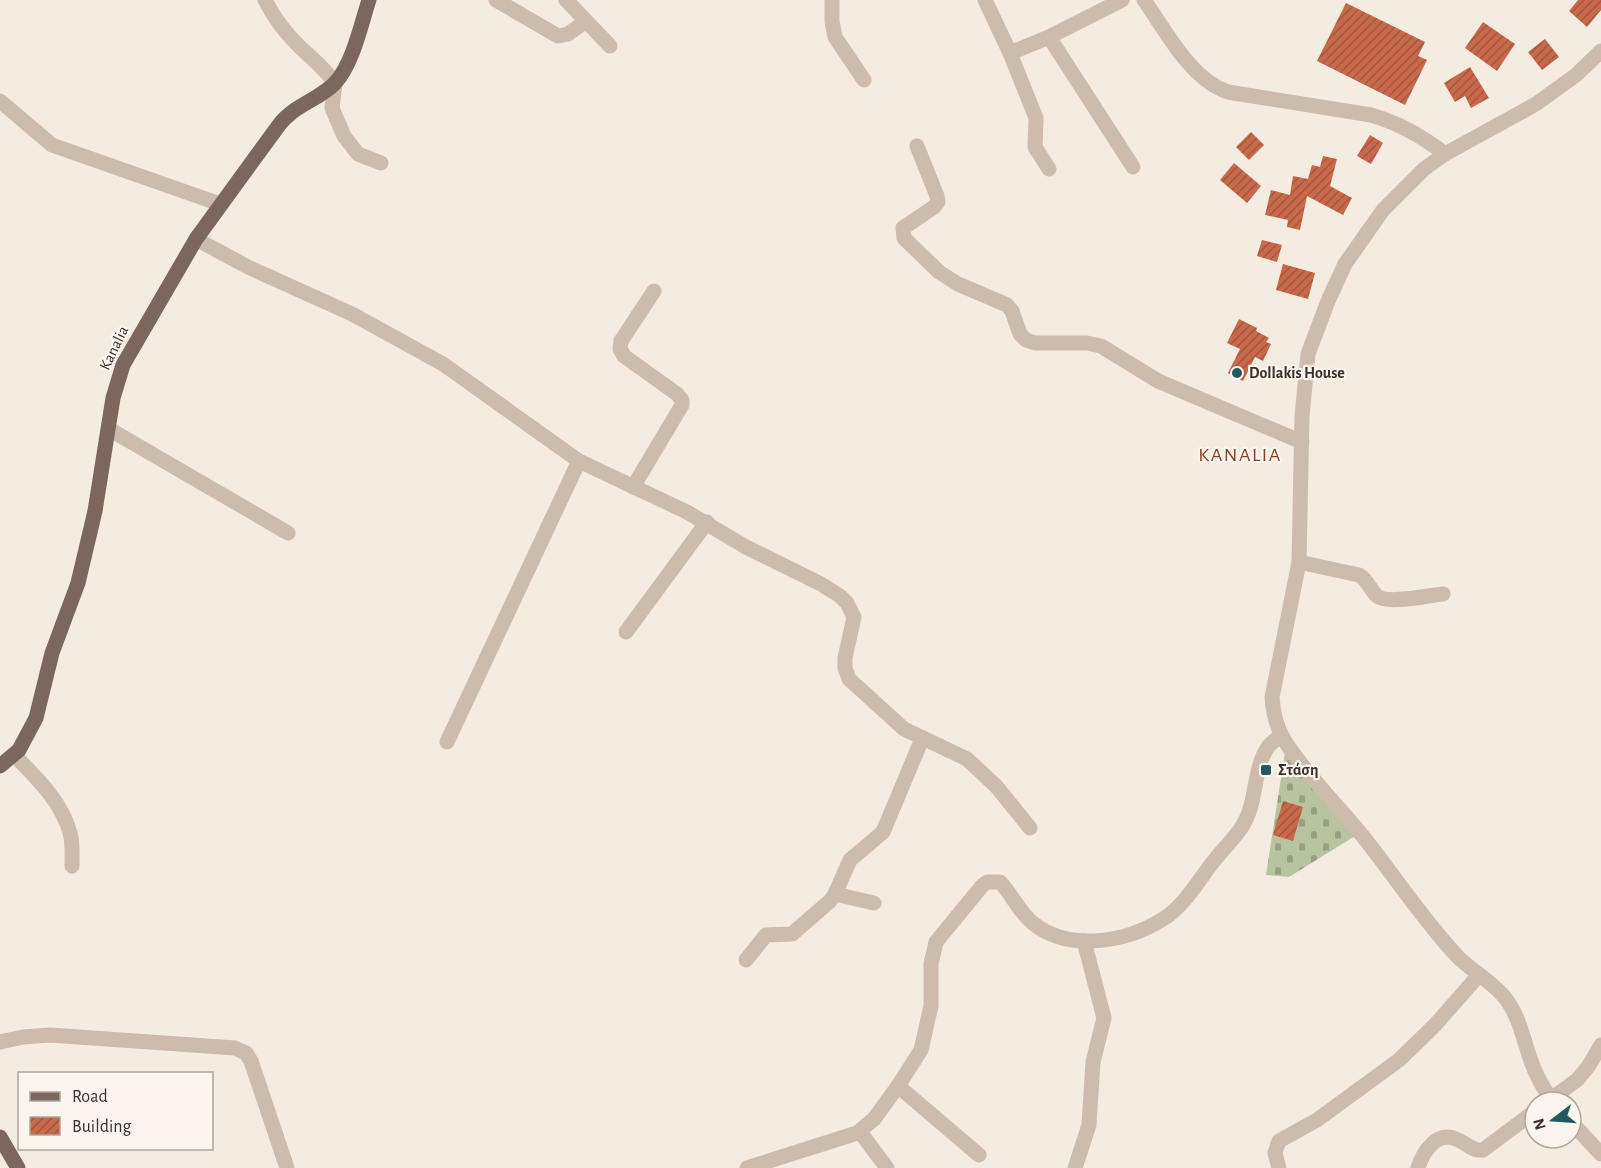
<svg xmlns="http://www.w3.org/2000/svg" width="1601" height="1168" font-family="'Alegreya Sans',sans-serif">
<style>
.cemetery{fill:url(#cemetery-stones)}
.building{fill:url(#building-hatch)}
.lines{fill:none;stroke-linecap:round;stroke-linejoin:round}
.minor{stroke:#cdbbac;stroke-width:15}
.major{stroke:#7d675c;stroke-width:15}
.poi-dot{fill:#1f5a5e;stroke:#fbf5ee;stroke-width:2}
.labels{text-anchor:middle;dominant-baseline:central;stroke-width:4.5;stroke-linejoin:round;paint-order:stroke}
.street-label{font-size:16px;fill:#3b302b;stroke:#fbf5ee}
.poi-label{font-size:16px;font-weight:bold;fill:#3b302b;stroke:#fbf5ee;text-anchor:start}
.quarter-label{font-size:20px;letter-spacing:1.5px;fill:#8c3b22;stroke:#fbf5ee}
</style>
<defs>
<pattern id="cemetery-stones" width="16" height="16" patternUnits="userSpaceOnUse" patternTransform="scale(1.5)"><rect width="16" height="16" fill="#b8c4a0"/><path d="M2 7V4a2 2 0 0 1 4 0v3zM10 15v-3a2 2 0 0 1 4 0v3z" fill="#97a083"/></pattern>
<pattern id="building-hatch" width="6" height="6" patternUnits="userSpaceOnUse" patternTransform="scale(1.5)"><rect width="6" height="6" fill="#c8694b"/><path d="M-1 1l2-2M0 6l6-6M5 7l2-2" fill="none" stroke="#a4573f"/></pattern>
</defs>
<rect width="100%" height="100%" fill="#f4ebe1"/>
<polygon class="cemetery" points="1285,752 1355,836 1289,877 1266,875"/>
<g class="building">
<polygon points="1578,0 1601,0 1601,10 1587,27 1569,11"/>
<polygon points="1346,3 1425,42 1418,56 1427,60 1405,105 1317,61"/>
<polygon points="1483,22 1515,44 1497,71 1465,48"/>
<polygon points="1545,39 1559,57 1542,70 1528,52"/>
<polygon points="1470,67 1489,98 1471,108 1465,96 1455,102 1444,83"/>
<polygon points="1251,132 1264,145 1249,160 1236,147"/>
<polygon points="1370,135 1383,143 1371,164 1357,156"/>
<polygon points="1323,156 1337,159 1330,186 1352,198 1343,215 1307,196 1300,230 1287,227 1288,220 1265,215 1271,190 1290,195 1293,176 1308,179 1312,165 1320,167"/>
<polygon points="1234,163 1261,186 1247,203 1220,180"/>
<polygon points="1262,240 1282,245 1277,262 1257,256"/>
<polygon points="1283,264 1315,273 1308,299 1276,290"/>
<polygon points="1239,319 1257,328 1256,331 1269,338 1266,342 1271,344 1263,361 1255,357 1243,381 1228,373 1240,349 1227,343"/>
<polygon points="1283,801 1303,807 1293,841 1273,835"/>
</g>
<g class="lines">
<g class="minor">
<path d="M265,0c9,18 22,35 37,49 12,11 24,21 33,34l-3,25 12,28 14,18 23,9"/>
<polyline points="496,0 558,36 568,34 586,21"/>
<polyline points="566,0 610,46"/>
<polyline points="832,0 832,21 835,37 864,80"/>
<polyline points="985,0 1010,53 1049,37 1122,0"/>
<path d="M1144,0c22,31 47,80 84,92l143,23c28,8 51,21 74,39"/>
<polyline points="1049,37 1133,167"/>
<polyline points="1010,53 1036,118 1035,147 1049,169"/>
<polyline points="0,101 52,145 220,204"/>
<polyline points="917,146 937,196 938,202 934,207 903,228 904,238 939,272 958,284 1007,305 1012,311 1020,334 1026,340 1035,343 1087,343 1101,346 1158,381 1302,442"/>
<polyline points="196,239 248,267 352,314 443,364 579,461 687,512 746,547 821,584 840,596 847,603 854,617 845,658 845,668 849,679 904,729 967,759 996,786 1030,828"/>
<polyline points="109,429 288,533"/>
<polyline points="633,487 682,405 682,400 677,394 624,356 620,349 621,341 654,291"/>
<path d="M1299,562l60,13c9,5 11,15 18,21 11,9 52,-1 66,-2"/>
<polyline points="626,632 707,522"/>
<polyline points="447,742 579,461"/>
<path d="M14,755c22,22 48,47 56,78 3,10 2,22 2,33"/>
<polyline points="835,894 874,903"/>
<polyline points="746,960 766,935 792,934 830,901 835,894 850,860 883,832 922,739"/>
<polyline points="0,1042 23,1037 50,1035 235,1048 246,1053 251,1061 287,1168"/>
<polyline points="898,1086 979,1155"/>
<polyline points="1547,1102 1577,1080 1588,1067 1601,1045"/>
<path d="M1553,1102c-10,-14 -18,-28 -23,-44 -7,-20 -11,-42 -24,-59 -13,-17 -33,-27 -48,-42 -34,-36 -62,-79 -93,-118 -26,-33 -58,-63 -81,-99 -8,-14 -11,-27 -12,-43l27,-135 3,-146 6,-62 20,-53 17,-37 38,-54 41,-41 21,-15 91,-50 40,-29 25,-24"/>
<polyline points="1571,1122 1601,1154"/>
<polyline points="860,1132 887,1168"/>
<path d="M747,1168l110,-35 17,-14 24,-33 23,-36 10,-44v-42l5,-22 46,-56 5,-4h13c12,12 20,32 34,42 36,28 93,18 129,-5 23,-14 37,-42 54,-62 8,-10 19,-20 26,-32 14,-22 10,-57 25,-78 3,-4 9,-8 13,-12"/>
<polyline points="1075,1168 1089,1125 1093,1062 1104,1018 1084,941"/>
<polyline points="1279,1168 1275,1153 1279,1141 1317,1120 1399,1060 1435,1025 1479,975"/>
<path d="M1418,1168c5,-16 18,-37 38,-29 11,4 15,12 27,11l52,-39"/>
</g>
<g class="major">
<path d="M0,766l19,-16 17,-32 16,-65 26,-70 17,-72 18,-113 10,-33 73,-126 83,-114c16,-21 40,-25 56,-42 18,-19 26,-59 34,-83"/>
<polyline points="0,1137 18,1168"/>
</g>
</g>
<g class="poi-dot">
<circle cx="1237" cy="373" r="6"/>
<rect x="1260" y="764" width="12" height="12" rx="3"/>
</g>
<g class="labels">
<g class="street-label">
<text transform="translate(114 348) rotate(-64)">Kanalia</text>
</g>
<g class="poi-label">
<text x="1249" y="373">Dollakis House</text>
<text x="1278" y="770">Στάση</text>
</g>
<g class="quarter-label">
<text x="1240" y="455">KANALIA</text>
</g>
</g>
<rect x="18" y="1072" width="195" height="78" fill="#fbf5ee" stroke="#aea6a0" stroke-width="1.5"/>
<rect x="30" y="1092" width="30" height="9" fill="#7d675c" stroke="#aea6a0" stroke-width="1.5"/>
<text x="72" y="1102" font-size="18" fill="#3b302b">Road</text>
<rect x="30" y="1117" width="30" height="18" fill="url(#building-hatch)" stroke="#aea6a0" stroke-width="1.5"/>
<text x="72" y="1132" font-size="18" fill="#3b302b">Building</text>
<g transform="translate(1553 1120) rotate(253)"><circle r="28" fill="#fbf5ee" stroke="#aea6a0" stroke-width="1.5"/>
<path d="M0-4.5L10 22L0 15L-10 22Z" fill="#1f5a5e"/>
<text y="-9" font-size="16" font-weight="bold" text-anchor="middle" fill="#3b302b">N</text>
</g>
</svg>
